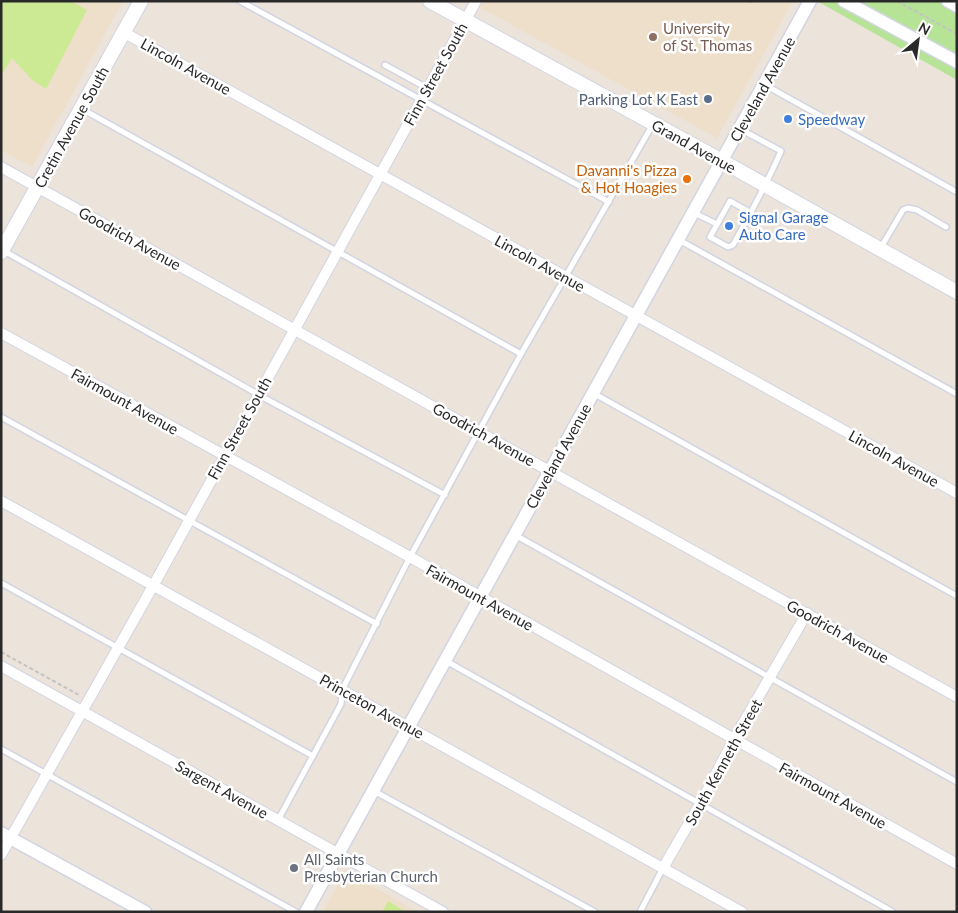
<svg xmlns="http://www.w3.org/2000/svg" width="958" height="913" font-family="Lato,sans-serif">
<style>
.education{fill:#eedfca}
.green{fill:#b7e397}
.pitch{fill:#ccea93}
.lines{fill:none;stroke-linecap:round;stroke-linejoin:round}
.service-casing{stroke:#d1d5e2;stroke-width:8}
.minor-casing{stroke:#d1d5e2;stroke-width:12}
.tertiary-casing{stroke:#d1d5e2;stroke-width:15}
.secondary-casing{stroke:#d1d5e2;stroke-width:16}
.path{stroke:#c3c3c3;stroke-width:2;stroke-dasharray:4 2.5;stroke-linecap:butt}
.service{stroke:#fff;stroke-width:5}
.minor{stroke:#fff;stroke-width:10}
.tertiary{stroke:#fff;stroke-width:12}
.secondary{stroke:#fff;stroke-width:14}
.education-dot{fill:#8d6e63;stroke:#fff;stroke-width:2}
.service-dot{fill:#5c6f8a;stroke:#fff;stroke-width:2}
.shop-dot{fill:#3f7fe0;stroke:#fff;stroke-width:2}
.food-dot{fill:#e8710a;stroke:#fff;stroke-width:2}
.worship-dot{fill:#6b7280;stroke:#fff;stroke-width:2}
.labels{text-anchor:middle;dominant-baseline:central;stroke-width:5;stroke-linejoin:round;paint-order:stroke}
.education-label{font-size:15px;fill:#785e54;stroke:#fff;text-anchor:start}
.street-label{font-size:15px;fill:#292929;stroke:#fff}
.service-label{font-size:15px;fill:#4e5e75;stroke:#fff;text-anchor:end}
.shop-label{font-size:15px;fill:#366cbe;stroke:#fff;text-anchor:start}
.food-label{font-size:15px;fill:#c56008;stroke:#fff;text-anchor:end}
.worship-label{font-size:15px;fill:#5b616d;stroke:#fff;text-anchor:start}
</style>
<rect width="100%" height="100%" fill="#ece3db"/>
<g class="education">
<polygon points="1,1 123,1 32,167 1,150"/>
<polygon points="468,1 793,1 717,138"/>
<polygon points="345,871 418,912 323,912"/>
</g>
<polygon class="green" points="817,1 957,1 957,80"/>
<g class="pitch">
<polygon points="1,1 71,1 87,10 46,89 32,80 12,58 1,76"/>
<polygon points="388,901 406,912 382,912"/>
</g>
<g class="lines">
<g class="service-casing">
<g id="service">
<polyline points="240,1 609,202"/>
<polyline points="385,65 427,88"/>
<polyline points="765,85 957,192"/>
<polyline points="82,109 521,354"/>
<path d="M740,129l41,22c-14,33 -31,63 -48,94l-5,2 -18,-10 20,-36 21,12"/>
<polyline points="694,213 717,224"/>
<polyline points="679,240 957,394"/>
<polyline points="880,249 903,210 908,208 917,210 946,227"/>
<polyline points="4,251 268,400 445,495"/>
<polyline points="593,393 957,596"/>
<polyline points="1,417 377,624"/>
<polyline points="515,535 957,782"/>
<polyline points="1,583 313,756"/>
<polyline points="446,661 893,912"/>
<polyline points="1,749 296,912"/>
<polyline points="374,791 595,912"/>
<polyline points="278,820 341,704 342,690 410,557 521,354 653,124"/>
<polyline points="640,912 663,868"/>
</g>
</g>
<g class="minor-casing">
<g id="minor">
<polyline points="123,32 957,493"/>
<polyline points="1,167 957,697"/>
<polyline points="1,333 410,557 957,864"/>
<polyline points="1,501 742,912"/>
<polyline points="1,666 443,912"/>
<polyline points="1,855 153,586 476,1"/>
<polyline points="663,868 700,804 734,739 807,613"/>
</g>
</g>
<g class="tertiary-casing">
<g id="tertiary">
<polyline points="844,1 957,62"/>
<polyline points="948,1 957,6"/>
<polyline points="1,833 145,912"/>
<polyline points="306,912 810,1"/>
</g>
</g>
<g class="secondary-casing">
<g id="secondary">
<polyline points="430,1 711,155 957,292"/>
<polyline points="1,252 141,1"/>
</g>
</g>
<g class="path">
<polyline points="897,1 957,34"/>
<polyline points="749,2 758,1"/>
<polyline points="1,652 79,695"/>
</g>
<use href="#service" class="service"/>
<use href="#minor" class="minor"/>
<use href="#tertiary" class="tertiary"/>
<use href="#secondary" class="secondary"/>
</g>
<circle class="education-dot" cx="653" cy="37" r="5"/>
<circle class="service-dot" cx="708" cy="99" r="5"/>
<g class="shop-dot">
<circle cx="788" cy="119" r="5"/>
<circle cx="729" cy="226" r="5"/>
</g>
<circle class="food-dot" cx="687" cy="179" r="5"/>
<circle class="worship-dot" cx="294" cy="868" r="5"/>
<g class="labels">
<g class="education-label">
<text x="663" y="28">University<tspan x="663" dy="17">of St. Thomas</tspan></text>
</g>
<g class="street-label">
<text transform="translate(186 66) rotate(29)">Lincoln Avenue</text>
<text transform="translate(435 74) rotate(-61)">Finn Street South</text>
<text transform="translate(762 89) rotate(-61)">Cleveland Avenue</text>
<text transform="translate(71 127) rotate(-61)">Cretin Avenue South</text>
<text transform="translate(694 146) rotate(29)">Grand Avenue</text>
<text transform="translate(130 238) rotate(29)">Goodrich Avenue</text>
<text transform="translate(540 263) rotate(29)">Lincoln Avenue</text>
<text transform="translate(125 401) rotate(29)">Fairmount Avenue</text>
<text transform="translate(239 428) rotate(-61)">Finn Street South</text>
<text transform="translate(484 434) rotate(29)">Goodrich Avenue</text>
<text transform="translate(558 456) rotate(-61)">Cleveland Avenue</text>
<text transform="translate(894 458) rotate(29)">Lincoln Avenue</text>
<text transform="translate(480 597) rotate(29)">Fairmount Avenue</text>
<text transform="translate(838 631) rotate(29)">Goodrich Avenue</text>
<text transform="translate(372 706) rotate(29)">Princeton Avenue</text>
<text transform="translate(723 762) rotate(-61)">South Kenneth Street</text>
<text transform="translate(222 789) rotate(29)">Sargent Avenue</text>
<text transform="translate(833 795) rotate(29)">Fairmount Avenue</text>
</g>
<g class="service-label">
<text x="698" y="99">Parking Lot K East</text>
</g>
<g class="shop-label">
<text x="798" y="119">Speedway</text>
<text x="739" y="217">Signal Garage<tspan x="739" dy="17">Auto Care</tspan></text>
</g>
<g class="food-label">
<text x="677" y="170">Davanni's Pizza<tspan x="677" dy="17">&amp; Hot Hoagies</tspan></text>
</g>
<g class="worship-label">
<text x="304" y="859">All Saints<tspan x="304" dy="17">Presbyterian Church</tspan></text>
</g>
</g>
<rect width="958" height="913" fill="none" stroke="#292929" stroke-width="5"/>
<g transform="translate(918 40) rotate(29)" stroke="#ffffff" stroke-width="4" paint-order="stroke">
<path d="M0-4L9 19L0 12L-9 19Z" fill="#292929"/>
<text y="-8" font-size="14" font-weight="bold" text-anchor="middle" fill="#292929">N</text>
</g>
</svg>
